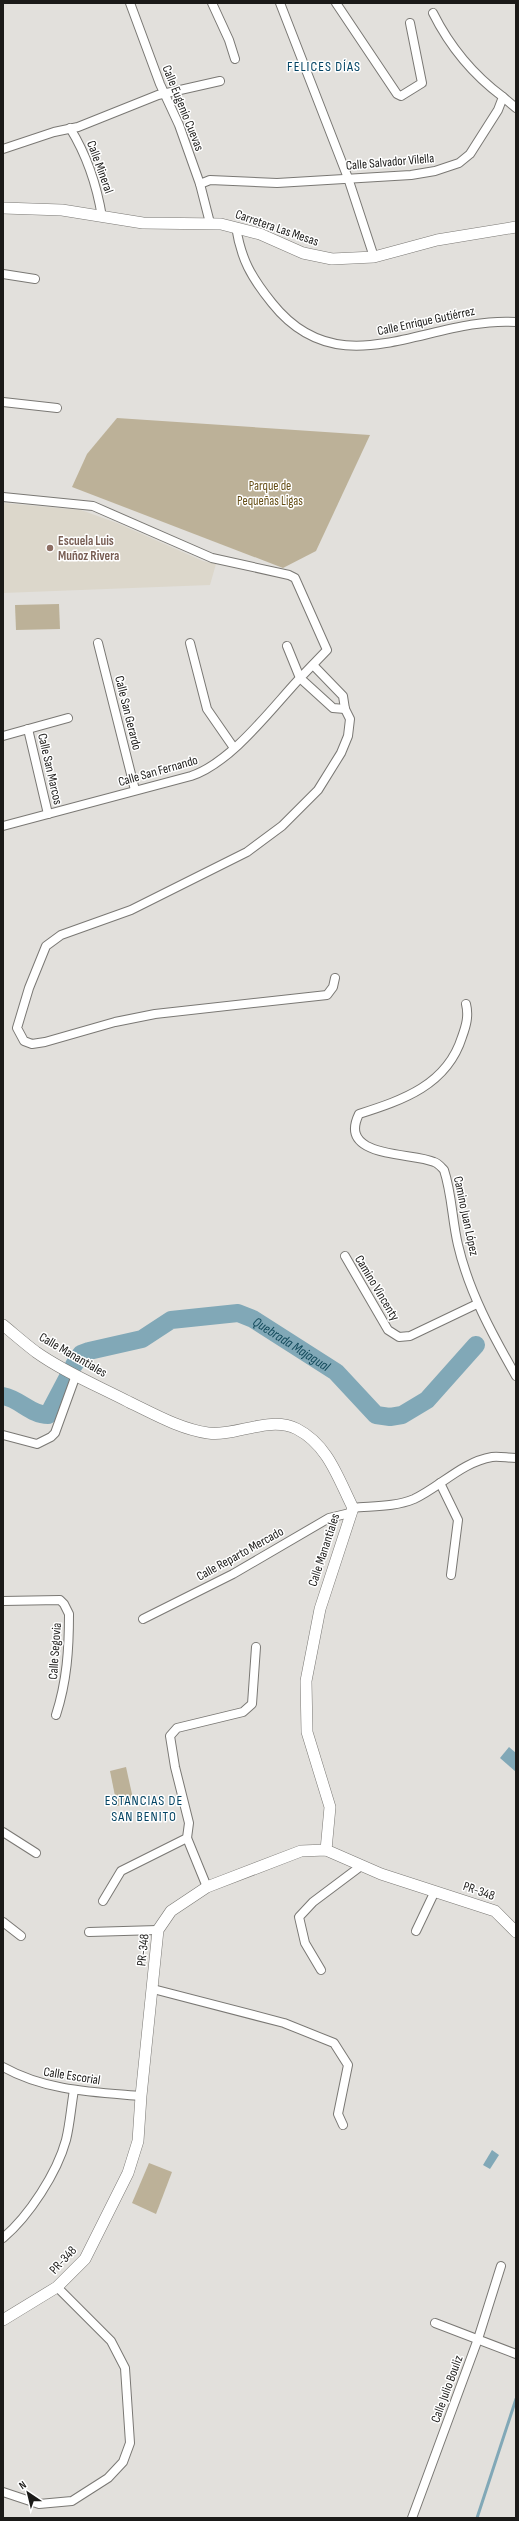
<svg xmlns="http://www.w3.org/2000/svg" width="519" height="2521" font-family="'Sofia Sans Condensed',sans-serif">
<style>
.built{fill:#dcd7cb}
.green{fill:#bcb198}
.water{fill:#81a8b7}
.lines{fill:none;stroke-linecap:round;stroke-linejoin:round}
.stream{stroke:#81a8b7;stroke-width:3}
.river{stroke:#81a8b7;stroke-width:18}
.street-casing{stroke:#7a7874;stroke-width:10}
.secondary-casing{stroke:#7a7874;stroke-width:12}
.street{stroke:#fff;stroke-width:8}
.secondary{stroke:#fff;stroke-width:11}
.education-dot{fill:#8d6e63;stroke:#fff;stroke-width:1.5}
.labels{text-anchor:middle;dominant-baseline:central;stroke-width:3;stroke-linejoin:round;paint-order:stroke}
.street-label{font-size:13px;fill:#1b1a18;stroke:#fff}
.park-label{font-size:13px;fill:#654e16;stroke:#fff}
.education-label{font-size:13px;font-weight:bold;fill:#785e54;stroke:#fff;text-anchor:start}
.neighbourhood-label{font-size:14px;letter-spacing:1px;fill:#024363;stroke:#fff}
.water-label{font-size:14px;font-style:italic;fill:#144b5c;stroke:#fff}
</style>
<rect width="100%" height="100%" fill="#e2e0dc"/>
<polygon class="built" points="3,503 81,510 117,523 203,561 216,564 210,585 3,593"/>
<g class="green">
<polygon points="117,418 370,435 316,551 283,568 72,487 87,454"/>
<polygon points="59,604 60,629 16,630 15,605"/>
<polygon points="126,1767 134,1803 117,1806 110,1771"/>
<polygon points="149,2163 172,2172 156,2214 132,2203"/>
</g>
<g class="water">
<polygon points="509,1747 516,1753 516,1772 500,1758"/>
<polygon points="492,2150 499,2155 490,2169 483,2165"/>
</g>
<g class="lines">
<polyline class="stream" points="477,2518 516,2399"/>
<g class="river">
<path id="s1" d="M74,1365l7,-11 8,-3 53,-12 29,-19 67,-7 15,6 83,53 40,43 14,2 12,-2 25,-15 49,-55"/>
<path d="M3,1396c17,3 28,19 45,19l20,-38"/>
</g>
<g class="street-casing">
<g id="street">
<polyline points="130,3 160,84 179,125 200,184 210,223"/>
<polyline points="212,3 229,40 235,59"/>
<polyline points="280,3 348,178 374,257"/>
<polyline points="336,3 397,94 401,96 422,83 410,23"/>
<polyline points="503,97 516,108"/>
<path d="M70,128c16,26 27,58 32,89"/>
<polyline points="3,149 54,132 78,127 158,95 220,81"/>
<path d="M200,184l10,-4 67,3 134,-8 24,-4 24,-8 11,-9 28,-44 5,-13c-31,-23 -53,-50 -70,-84"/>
<path d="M236,227c5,32 15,50 36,76 69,87 156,13 244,19"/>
<polyline points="3,274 35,279"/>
<polyline points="3,402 57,408"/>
<polyline points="3,497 93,506 212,558 289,575 295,578 327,650 300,678 333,708 345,709"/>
<polyline points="98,643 135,790"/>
<polyline points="190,643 207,709 234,748"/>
<polyline points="313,665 343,696 345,709 350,719 348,736 341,753 318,790 282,826 247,852 131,910 61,935 46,946 29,988 17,1028 24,1041 32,1044 45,1042 115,1022 155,1014 327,995 333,987 335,978"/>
<polyline points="28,729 48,814"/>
<polyline points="3,736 68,718"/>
<path d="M3,826l188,-50c40,-13 80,-67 109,-98l-13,-32"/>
<path d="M466,1004c3,12 0,22 -4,33 -15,48 -59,63 -103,77 -22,45 54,38 75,48 4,1 7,5 10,8 8,24 8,50 14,75 11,47 34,89 58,131"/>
<polyline points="345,1256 388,1330 399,1337 410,1336 477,1304"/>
<polyline points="3,1435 37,1444 51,1437 55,1433 76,1375"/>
<polyline points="440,1483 458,1520 451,1575"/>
<path d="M353,1508c20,-2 42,-1 61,-9 26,-12 48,-37 78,-42 7,-1 16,1 24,1"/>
<path d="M3,1601l57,-1 4,4 5,10c0,35 -2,67 -13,101"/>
<polyline points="143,1619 233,1574 329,1518 350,1513"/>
<polyline points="3,1832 36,1853"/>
<polyline points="187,1838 207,1887"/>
<polyline points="103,1901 121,1871 187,1838 189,1823 175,1767 170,1736 177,1728 243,1712 252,1704 256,1647"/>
<polyline points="3,1922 21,1936"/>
<polyline points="416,1931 435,1891"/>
<polyline points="89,1932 158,1930"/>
<polyline points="321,1970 305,1943 299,1917 313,1902 361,1866"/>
<polyline points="153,1989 284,2023 334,2043 348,2065 338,2114 343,2125"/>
<path d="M3,2067c43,24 90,25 138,29"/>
<path d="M3,2238c26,-22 54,-65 63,-98 4,-16 5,-33 8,-50"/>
<polyline points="435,2323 516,2354"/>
<polyline points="3,2492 39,2504 72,2501 108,2478 123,2462 130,2443 125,2368 111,2341 57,2287"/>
<polyline points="412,2518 478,2339 501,2266"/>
</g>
</g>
<g class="secondary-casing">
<g id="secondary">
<polyline points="3,208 62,210 143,223 221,224 260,234 303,253 332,259 374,257 437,240 516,227"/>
<path d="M3,1325c11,9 21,18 33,27 28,20 62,34 93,50 25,12 51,27 79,31 28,4 61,-18 89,-4 31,16 41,49 56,79l-33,101 -14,72 1,51 23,75 -4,43"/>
<polyline points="3,2320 57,2287 85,2259 128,2173 138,2141 141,2096 158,1930 171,1911 207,1887 301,1851 326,1850 381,1874 495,1911 516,1932"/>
</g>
</g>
<use href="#street" class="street"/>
<use href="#secondary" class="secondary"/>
</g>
<circle class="education-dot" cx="50" cy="548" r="4"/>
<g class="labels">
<g class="street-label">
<text transform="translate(183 108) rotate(68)">Calle Eugenio Cuevas</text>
<text transform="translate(390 162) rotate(-5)">Calle Salvador Vilella</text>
<text transform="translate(100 167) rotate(70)">Calle Mineral</text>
<text transform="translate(277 228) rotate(19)">Carretera Las Mesas</text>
<text transform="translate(426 321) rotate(-12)">Calle Enrique Gutiérrez</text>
<text transform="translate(128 713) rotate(76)">Calle San Gerardo</text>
<text transform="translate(50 769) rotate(77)">Calle San Marcos</text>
<text transform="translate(158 771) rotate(-16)">Calle San Fernando</text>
<text transform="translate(466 1216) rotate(78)">Camino Juan López</text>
<text transform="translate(377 1288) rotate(59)">Camino Vincenty</text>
<text transform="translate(73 1355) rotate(30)">Calle Manantiales</text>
<text transform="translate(324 1550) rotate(-72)">Calle Manantiales</text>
<text transform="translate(240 1554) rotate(-29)">Calle Reparto Mercado</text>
<text transform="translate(55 1651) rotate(-86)">Calle Segovia</text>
<text transform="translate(479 1891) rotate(19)">PR-348</text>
<text transform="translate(143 1950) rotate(-84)">PR-348</text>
<text transform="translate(72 2076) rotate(9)">Calle Escorial</text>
<text transform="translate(63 2260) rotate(-47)">PR-348</text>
<text transform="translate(447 2389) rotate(-70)">Calle Julio Bouliz</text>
</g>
<g class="park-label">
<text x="270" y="486">Parque de<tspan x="270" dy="15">Pequeñas Ligas</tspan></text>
</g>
<g class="education-label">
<text x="58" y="541">Escuela Luis<tspan x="58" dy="15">Muñoz Rivera</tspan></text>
</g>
<g class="neighbourhood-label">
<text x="324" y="66">FELICES DÍAS</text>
<text x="144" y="1800">ESTANCIAS DE<tspan x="144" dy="16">SAN BENITO</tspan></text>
</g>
<g class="water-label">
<text stroke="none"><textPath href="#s1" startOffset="240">Quebrada Majagual</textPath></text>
</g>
</g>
<rect width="519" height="2521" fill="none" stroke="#1b1a18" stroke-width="8"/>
<g transform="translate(28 2493) rotate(325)" stroke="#ffffff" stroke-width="3" paint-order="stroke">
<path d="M0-3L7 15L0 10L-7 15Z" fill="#1b1a18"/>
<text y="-6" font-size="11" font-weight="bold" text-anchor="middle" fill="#1b1a18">N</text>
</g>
</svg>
